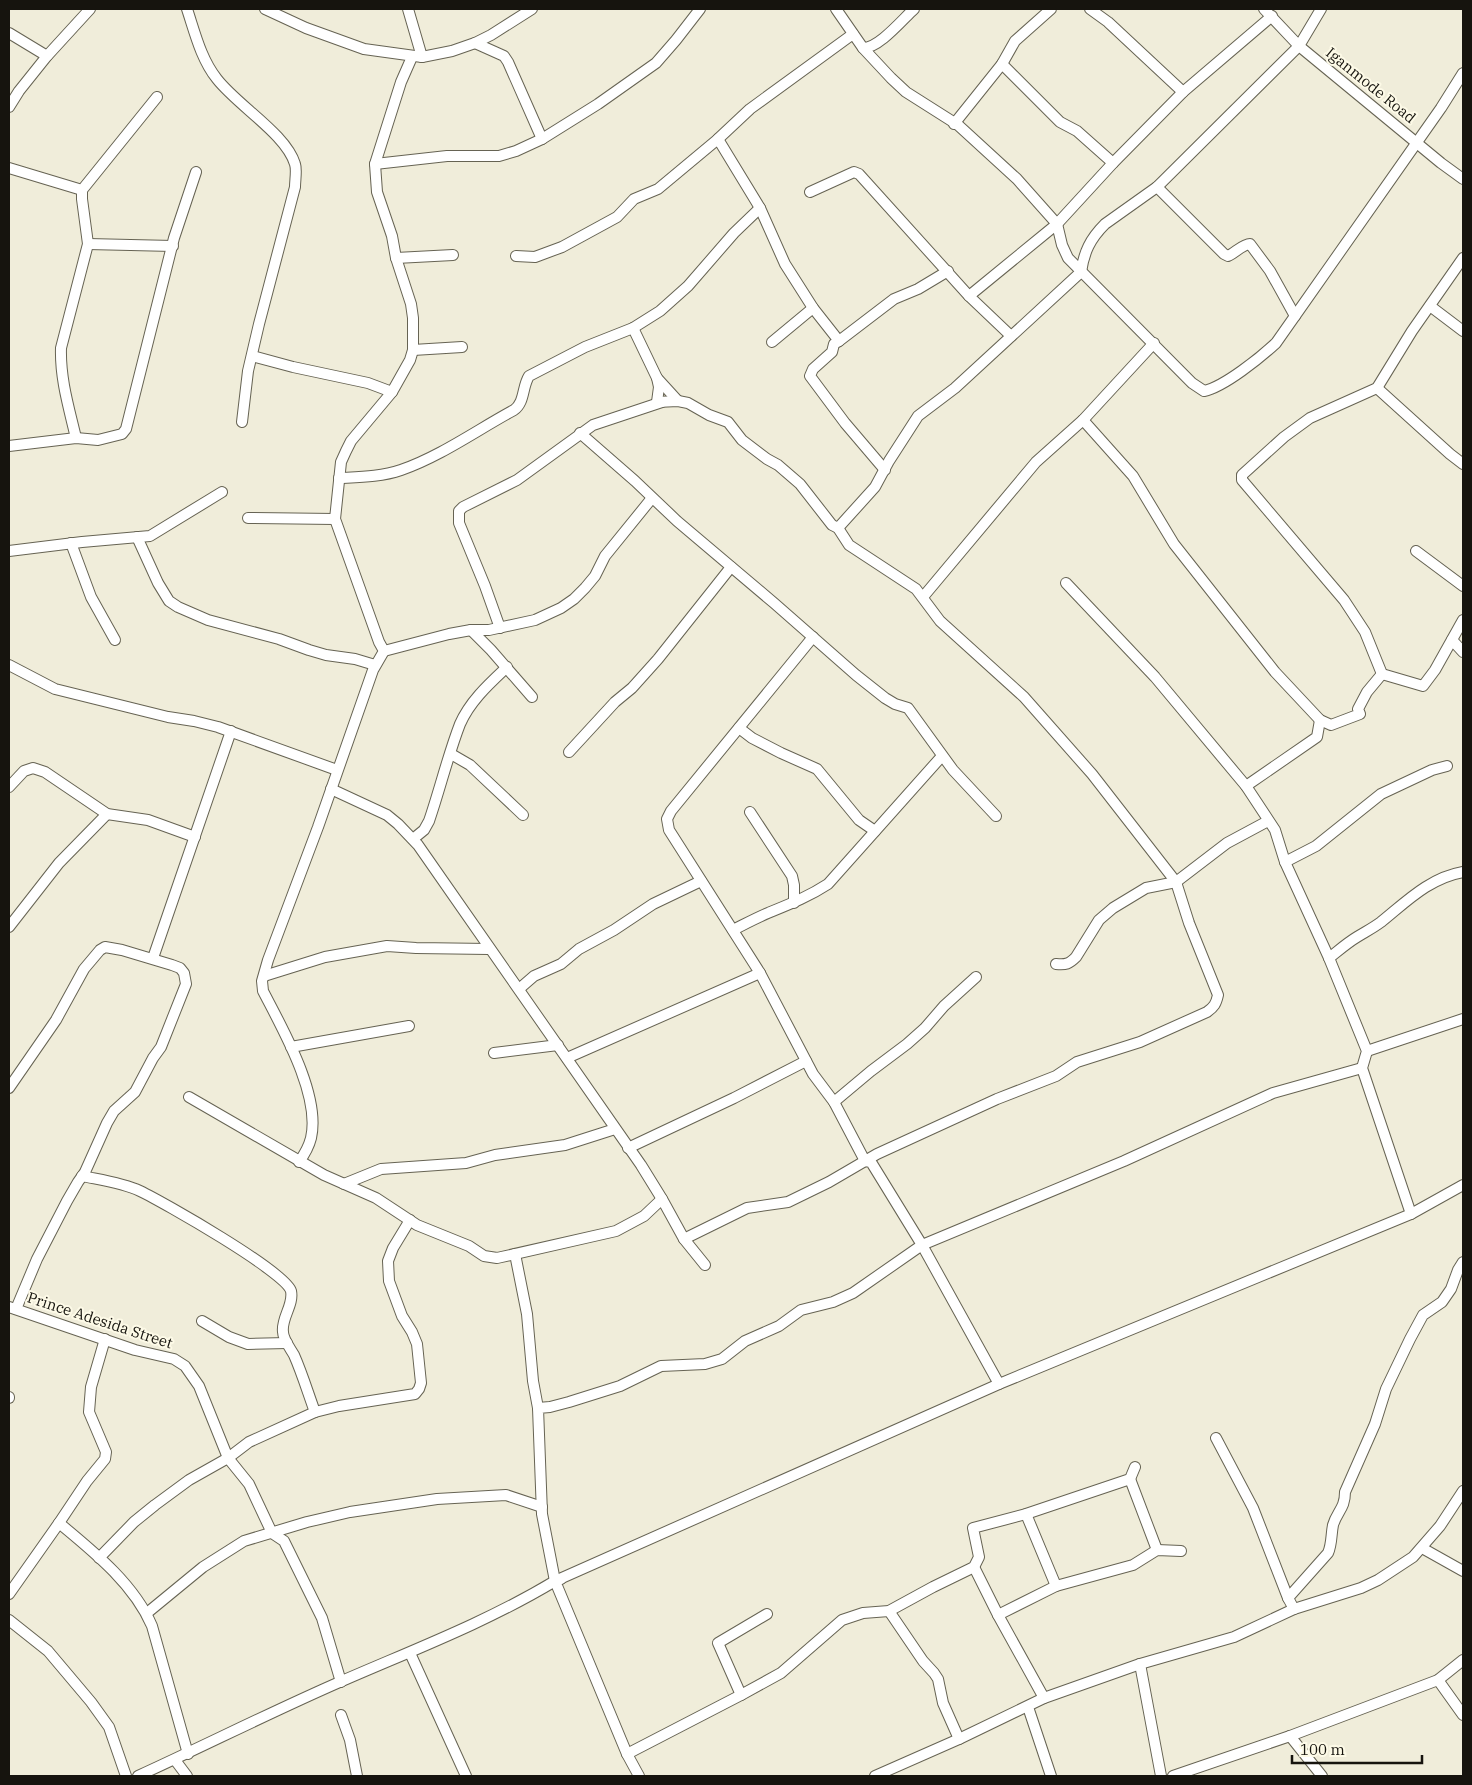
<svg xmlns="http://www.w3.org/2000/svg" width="1472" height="1785" font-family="'IBM Plex Serif',serif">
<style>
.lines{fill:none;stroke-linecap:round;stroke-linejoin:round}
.minor-casing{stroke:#666353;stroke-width:12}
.minor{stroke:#fff;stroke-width:10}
.labels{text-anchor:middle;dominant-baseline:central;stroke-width:4;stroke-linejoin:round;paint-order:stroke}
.street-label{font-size:15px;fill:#16140e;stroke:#fdfae7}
</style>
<rect width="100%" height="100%" fill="#f0edda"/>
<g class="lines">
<g class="minor-casing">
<g id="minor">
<path d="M187,9c8,24 14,50 30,70 21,27 69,55 78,85 2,6 0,16 0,23l-36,137 -11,47 -6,51"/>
<polyline points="265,9 306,28 364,49 422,57 452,51 475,43 491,35 532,9"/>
<polyline points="408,9 422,57"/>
<path d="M836,9l27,39 28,30 15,14 52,33 59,54 40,45 5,21 6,13 124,125 12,8c20,-4 57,-34 72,-48l165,-235 22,-35"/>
<polyline points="1090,9 1108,22 1183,92"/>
<polyline points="1264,9 1299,46 1441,163 1463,179"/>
<polyline points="9,33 47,56"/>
<polyline points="475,43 504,56 508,62 542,139"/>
<path d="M863,48c16,0 39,-28 51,-39"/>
<polyline points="1002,64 1060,122 1077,131 1113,163"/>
<polyline points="9,107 19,91 47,56 90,9"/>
<polyline points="954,124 1002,64 1015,41 1051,9"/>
<polyline points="718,139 760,208 785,264 813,308 839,341 834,344 832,352 813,369 810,376 845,423 885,470"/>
<polyline points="375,164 447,156 499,156 516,151 542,139 598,104 656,63 676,40 700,9"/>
<polyline points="9,168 82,190 157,97"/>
<path d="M1157,187l67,67 4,2c7,-3 15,-12 22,-12l20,27 25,45"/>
<polyline points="810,192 854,172 859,174 969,296 1011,336"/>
<polyline points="88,244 173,246"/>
<polyline points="516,256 535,257 562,247 617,217 634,199 658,189 718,139 750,109 853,34"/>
<polyline points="396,258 453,255"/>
<polyline points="969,296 1057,224 1113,163 1183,92 1272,16"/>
<polyline points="1430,306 1463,331"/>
<polyline points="633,328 657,378 659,387 657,402"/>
<polyline points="839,341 894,299 918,289 948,271"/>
<polyline points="772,342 813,308"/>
<polyline points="413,350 462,347"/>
<polyline points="252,356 293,367 368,383 392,392"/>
<polyline points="657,378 678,401"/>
<polyline points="1377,388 1450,454 1463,464"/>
<path d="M657,402l21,-1 10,2 21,12 19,7 14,18 25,19 11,6 22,19 32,41 6,3 11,17 67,44 24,32 84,76 68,77 84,108 13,41 29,72c-2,9 -4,12 -11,17l-67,30 -63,20 -21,14 -59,23 -120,55 -48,28 -41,20 -41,6 -63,31"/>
<polyline points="1083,420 1133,476 1174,544 1275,672 1320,720 1331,725 1360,714 1358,709 1367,692 1382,674"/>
<polyline points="580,433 635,481 677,521 774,603 856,675 885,698 895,704 908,708 953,770 996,816"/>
<path d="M76,438c-7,-30 -16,-59 -15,-90l27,-104 -6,-45v-9"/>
<polyline points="9,446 76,438 98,440 122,434 126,429 174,238 196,172"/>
<path d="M339,478c20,-1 42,-1 62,-8 40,-14 76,-40 113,-60 11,-8 8,-23 15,-34l56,-29 48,-19 27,-17 28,-25 46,-53 26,-25"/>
<polyline points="248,518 335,519"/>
<path d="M838,528l37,-41 14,-26 29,-45 37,-28 126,-116c3,-20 9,-33 24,-48l52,-37 142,-141 22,-37"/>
<polyline points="137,537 158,583 169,601 178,607 208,620 279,639 309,650 326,655 355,659 375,665"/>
<polyline points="71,543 91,597 115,640"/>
<polyline points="9,551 82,542 150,536 222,492"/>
<polyline points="1416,551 1463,586"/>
<polyline points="1066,583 1155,677 1246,786 1275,830 1285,862 1329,958 1367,1051 1362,1068 1411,1214"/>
<polyline points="923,597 1036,462 1083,420 1154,343"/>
<polyline points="500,628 485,586 459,523 459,511 463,507 517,480 593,425 662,402"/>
<polyline points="471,630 491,650 532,697"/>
<polyline points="813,637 671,811 667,819 669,830 760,973 813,1074 834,1102 865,1161 871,1162 922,1245 999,1384"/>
<polyline points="1452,640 1463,652"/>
<polyline points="384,651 449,634 471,630 489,630 535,620 561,608 574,599 585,588 595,576 605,556 652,498"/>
<polyline points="9,665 55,689 168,717 194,721 218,727 337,770"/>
<polyline points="1382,674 1365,632 1344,600 1242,480 1242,475 1284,437 1310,418 1377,388 1412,331 1463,258"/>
<polyline points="1382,674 1423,686 1435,670 1463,620"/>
<polyline points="739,728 752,738 781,753 817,769 859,820 875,831"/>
<polyline points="569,752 615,702 632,688 658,659 731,567"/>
<polyline points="451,754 470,765 523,815"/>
<polyline points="1246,786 1317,737 1320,720"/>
<polyline points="9,787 24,771 33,768 45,772 107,814 148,820 195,837"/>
<polyline points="331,789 387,815 398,824 418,845 641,1165 662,1199 684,1239 705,1265"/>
<polyline points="750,812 792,876 794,885 794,903"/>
<path d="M413,839l11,-9 5,-9c11,-32 19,-66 31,-97 10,-23 29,-40 47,-57"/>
<polyline points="1285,862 1316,846 1381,794 1432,770 1447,766"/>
<polyline points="9,927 59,863 107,814"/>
<path d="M733,930c12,-6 23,-12 35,-17 22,-9 40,-16 60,-29l114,-128"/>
<polyline points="153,958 231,731"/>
<path d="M1329,958c9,-7 18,-15 28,-21 8,-5 16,-9 24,-15 25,-20 48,-44 82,-50"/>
<path d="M1056,964c10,1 13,0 20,-7l23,-37 14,-12 33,-20 30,-6 51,-39 41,-22"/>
<polyline points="264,976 325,957 387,946 416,948 489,949"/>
<polyline points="519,989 534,976 561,964 579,949 614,930 653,904 701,881"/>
<polyline points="291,1047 409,1026"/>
<polyline points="1367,1051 1463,1019"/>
<polyline points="494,1053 558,1045"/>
<polyline points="567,1058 760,973"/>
<polyline points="9,1088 56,1020 84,969 100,950 105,947 122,950 172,965 180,968 184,973 186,984 161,1047 153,1058 135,1092 114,1111 107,1123 85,1172 78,1182 67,1201 37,1259 16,1309"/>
<polyline points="189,1097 324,1175 376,1198 417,1225 469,1246 484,1256 497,1258 616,1231 644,1216 662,1199"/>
<polyline points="834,1102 871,1071 907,1044 925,1028 944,1006 976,977"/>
<polyline points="628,1148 734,1098 806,1061"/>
<path d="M299,1162c5,-7 10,-16 12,-24 10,-43 -29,-110 -48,-147l-1,-10 6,-21 50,-133 55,-157 11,-19 -5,-9 -44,-123 6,-57 5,-11 5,-10 41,-49 18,-32 3,-10v-32l-2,-14 -15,-46 -4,-22 -15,-44 -2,-28 26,-82 11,-25"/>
<path d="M82,1176c19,4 41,7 58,15 23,11 146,81 151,100 3,14 -10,27 -8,41 0,7 7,16 11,23 8,18 14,38 21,57"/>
<polyline points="344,1184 381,1169 466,1163 495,1155 565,1145 615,1129"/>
<polyline points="515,1254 527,1314 533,1381 538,1408"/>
<polyline points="9,1307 135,1350 174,1359 185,1366 199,1386 228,1458 249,1484 272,1533 284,1541 322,1618 341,1682"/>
<polyline points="202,1321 229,1337 248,1344 287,1343"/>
<polyline points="9,1398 9,1397"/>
<polyline points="1216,1438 1253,1508 1288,1598"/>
<polyline points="1130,1479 1157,1550"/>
<polyline points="1026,1514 1056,1586"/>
<path d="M59,1523c35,29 75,61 93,103l36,128"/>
<polyline points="1422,1548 1463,1571"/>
<polyline points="99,1558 134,1522 155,1505 189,1480 228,1458 249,1442 315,1412 339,1406 415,1394 419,1389 421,1383 417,1344 412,1332 402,1316 389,1281 388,1261 393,1248 410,1220"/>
<polyline points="974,1567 998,1615 1044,1698"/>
<polyline points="561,1579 555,1581 627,1754 639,1776"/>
<polyline points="555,1581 542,1514 538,1408 550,1407 569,1402 620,1386 661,1366 705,1364 722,1359 745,1341 779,1326 801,1310 833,1302 853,1293 922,1245 1124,1161 1273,1093 1362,1068"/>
<polyline points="9,1594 59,1523 87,1481 105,1459 106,1452 89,1412 91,1387 105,1339"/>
<path d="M1294,1609l-6,-11 40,-45c4,-9 3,-18 5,-28 4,-14 12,-16 12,-33l30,-68 11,-35 24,-50 13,-24 19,-13 9,-13 7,-19 5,-8"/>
<polyline points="889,1611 923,1661 934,1673 938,1679 943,1703 959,1739"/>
<polyline points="147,1613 203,1567 244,1541 307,1522 350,1512 437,1499 506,1495 542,1507"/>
<polyline points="998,1615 1056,1586 1133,1565 1157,1550 1181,1551"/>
<polyline points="9,1620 48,1651 91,1702 109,1727 126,1776"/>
<polyline points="410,1653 466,1776"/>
<polyline points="1140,1664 1161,1776"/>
<polyline points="1438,1680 1463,1715"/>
<polyline points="741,1695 718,1643 767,1614"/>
<polyline points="1028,1707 1051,1776"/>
<polyline points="341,1715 350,1740 357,1776"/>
<polyline points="1290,1736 1322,1776"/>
<polyline points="627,1754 741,1695 781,1673 842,1620 863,1613 889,1611 933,1587 974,1567 979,1557 973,1528 1026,1514 1130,1479 1135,1467"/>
<polyline points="175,1760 187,1776"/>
<path d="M138,1776c68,-31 135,-65 204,-95 71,-31 145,-59 213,-100l444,-197 412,-170 52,-29"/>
<polyline points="875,1776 959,1739 1044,1698 1140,1664 1234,1637 1294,1609 1361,1588 1378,1580 1413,1557 1440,1526 1463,1491"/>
<polyline points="1173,1776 1290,1736 1438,1680 1463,1660"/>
</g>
</g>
<use href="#minor" class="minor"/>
</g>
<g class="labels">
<g class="street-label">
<text transform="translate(1371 85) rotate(39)">Iganmode Road</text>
<text transform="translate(100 1320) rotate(18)">Prince Adesida Street</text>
</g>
</g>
<rect width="1472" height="1785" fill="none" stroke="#16140e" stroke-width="20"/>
<path d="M1292 1755v8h130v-8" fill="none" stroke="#16140e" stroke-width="2.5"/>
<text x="1300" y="1755" font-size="15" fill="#16140e" stroke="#fdfae7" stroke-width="4" paint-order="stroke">100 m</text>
</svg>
